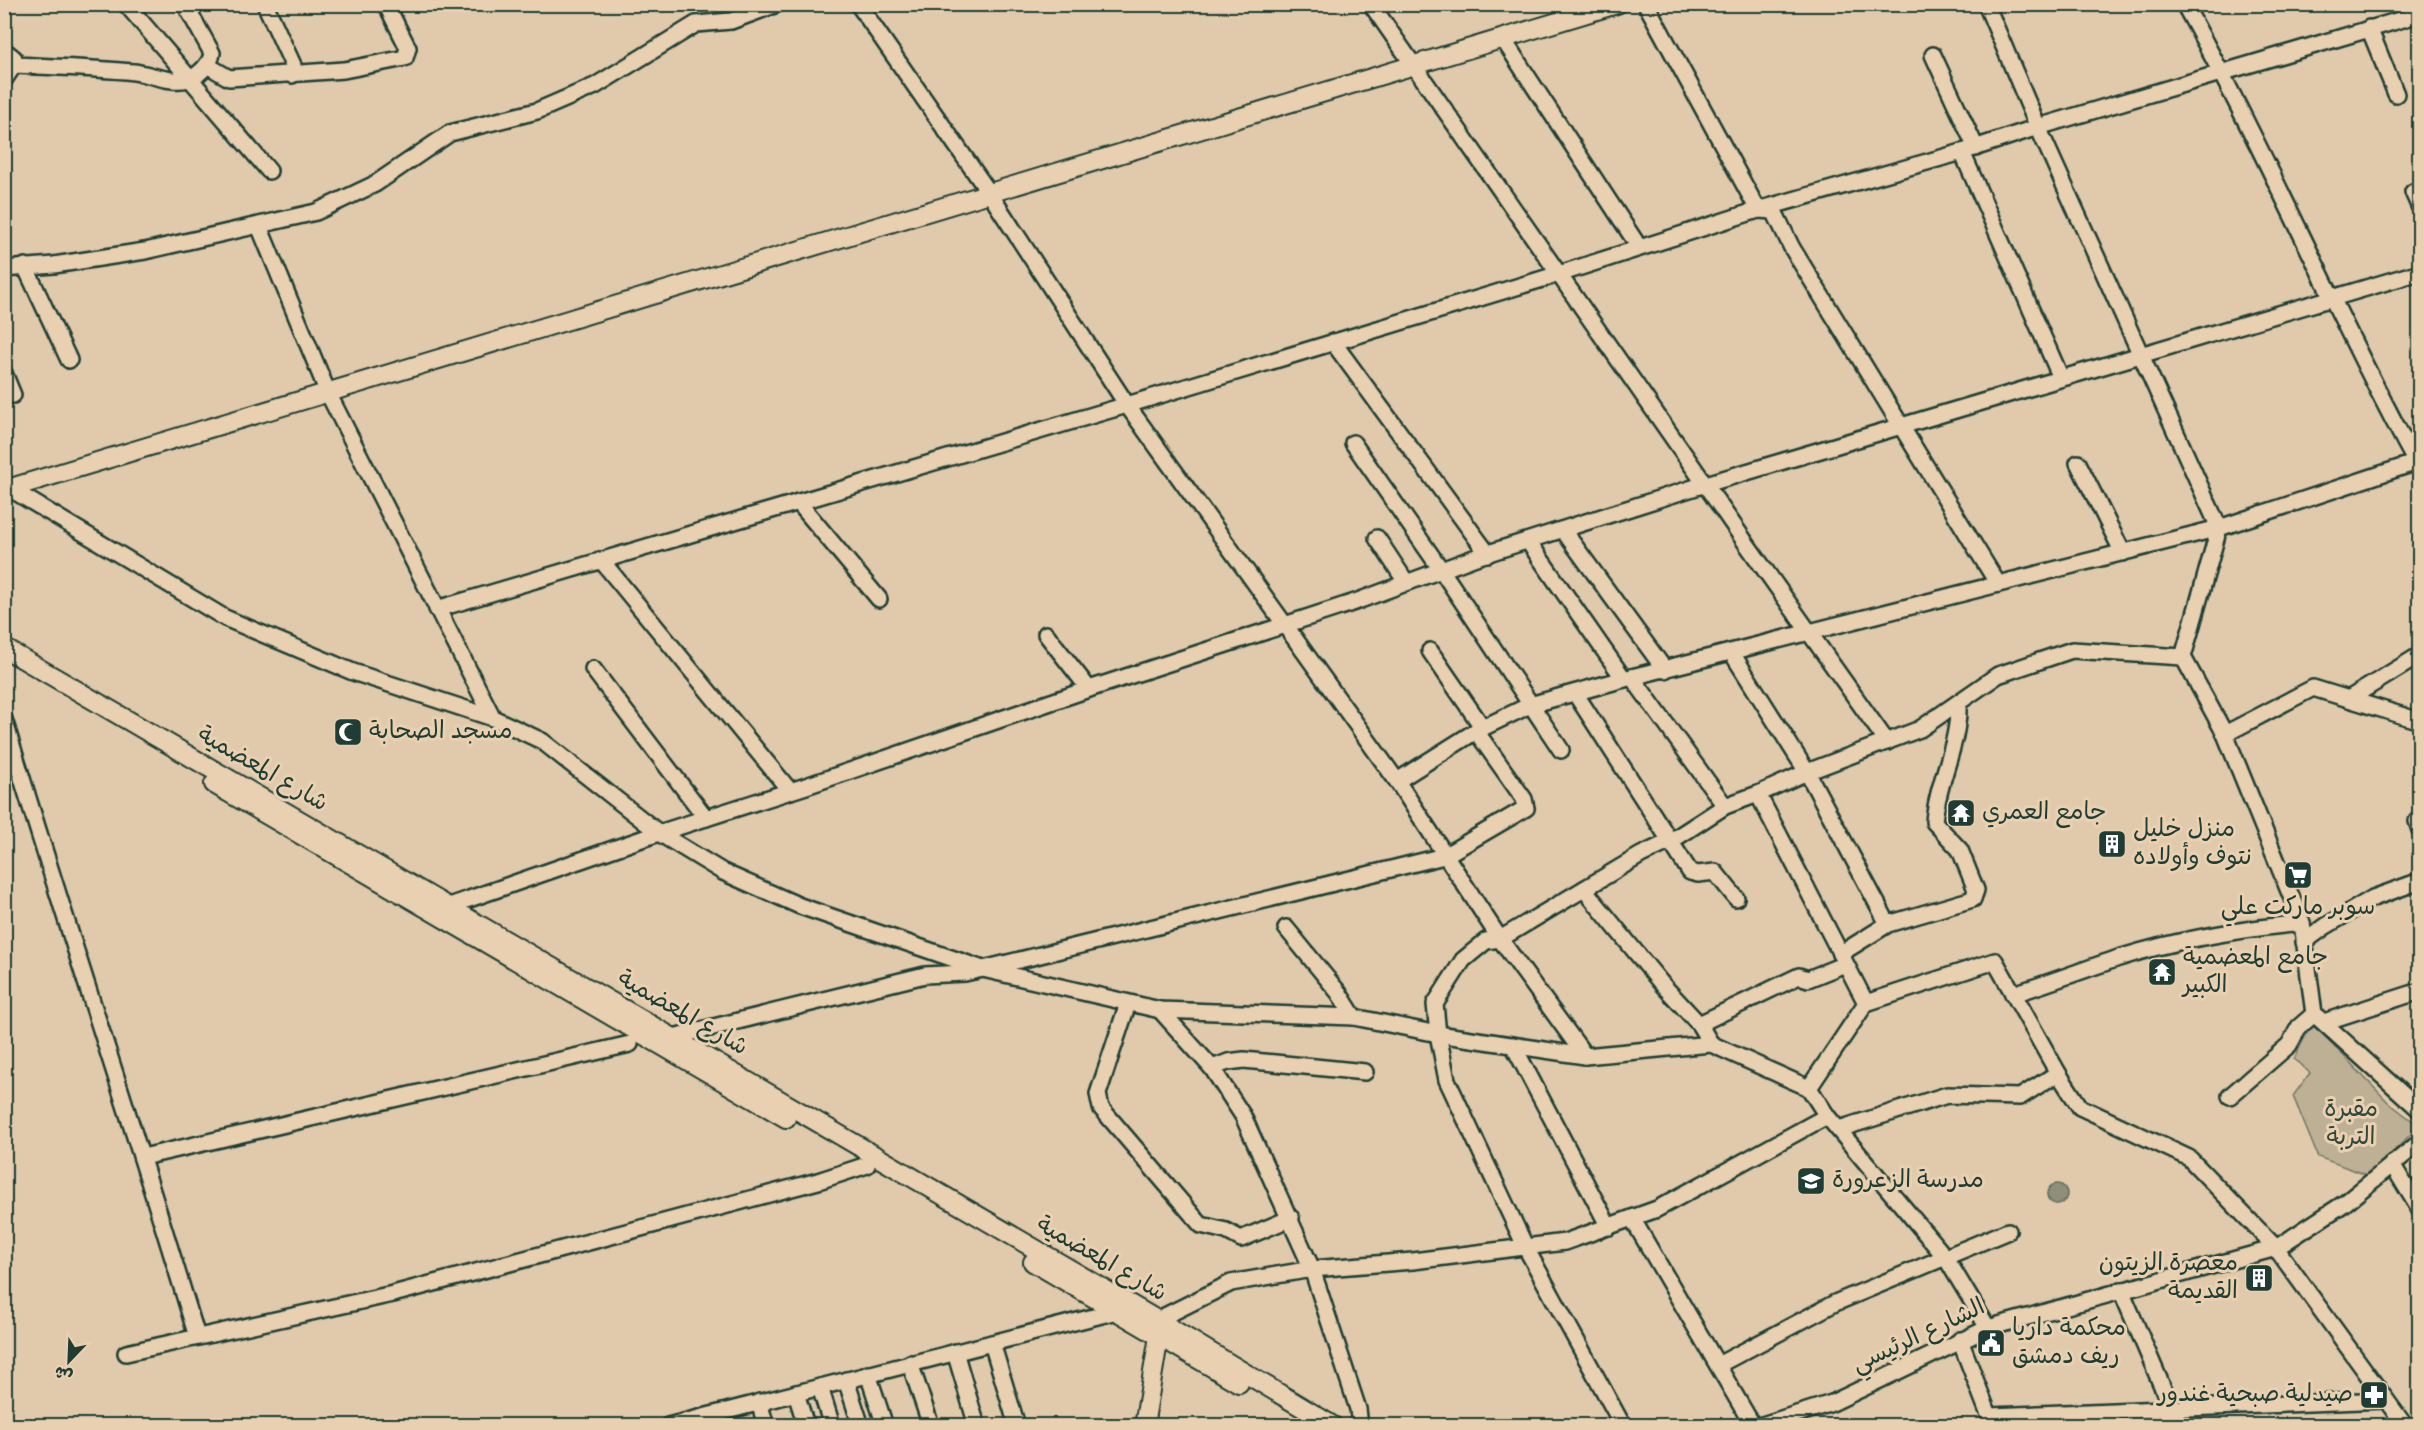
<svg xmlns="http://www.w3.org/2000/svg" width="2424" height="1430" font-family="'Indie Flower','Playpen Sans Arabic',sans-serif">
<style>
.green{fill:#bdb095;stroke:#6e7664;stroke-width:1.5}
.water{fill:#8e8f79;stroke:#626e5d;stroke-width:1.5}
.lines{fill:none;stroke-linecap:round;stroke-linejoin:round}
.minor-casing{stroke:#1f3d34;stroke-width:20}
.major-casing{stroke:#1f3d34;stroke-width:22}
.minor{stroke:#e8d0b0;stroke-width:15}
.major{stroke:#e8d0b0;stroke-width:18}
.labels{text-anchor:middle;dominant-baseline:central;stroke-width:6;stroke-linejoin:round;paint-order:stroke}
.poi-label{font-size:24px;fill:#1f3d34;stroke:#e8d0b0;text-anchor:start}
.street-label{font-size:24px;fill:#1f3d34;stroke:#e8d0b0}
.park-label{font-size:24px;fill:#2f483e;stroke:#e8d0b0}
</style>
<rect width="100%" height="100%" fill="#e0caab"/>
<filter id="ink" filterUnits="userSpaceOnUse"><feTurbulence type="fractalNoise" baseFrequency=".0167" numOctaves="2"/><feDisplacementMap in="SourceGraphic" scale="12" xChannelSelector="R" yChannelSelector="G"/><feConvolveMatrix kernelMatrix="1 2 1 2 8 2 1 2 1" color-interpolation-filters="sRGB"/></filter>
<g filter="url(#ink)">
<polygon class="green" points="2312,1023 2388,1102 2419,1126 2369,1176 2318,1157 2293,1096 2310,1073 2294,1059"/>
<circle class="water" cx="2057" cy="1194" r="10"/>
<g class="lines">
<g class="minor-casing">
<g id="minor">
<polyline points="126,4 269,171"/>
<polyline points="265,4 293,65 292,75"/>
<polyline points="858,4 990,194 1127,405 1397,781 1500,939 1585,1056"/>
<polyline points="1371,4 1748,546 1887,742"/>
<polyline points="1646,4 1758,210 1774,211 1792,248 1998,584"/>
<polyline points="1986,4 2038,127 2219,528 2183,657"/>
<path d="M2184,4c85,152 152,313 236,466"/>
<polyline points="2369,28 2396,94"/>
<polyline points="1503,39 1639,247"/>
<polyline points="4,50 14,58 14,65 4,80"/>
<polyline points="1933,55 1976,148"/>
<path d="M14,65c40,2 80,3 120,7 17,2 38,12 54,7 11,-3 23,-16 24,-26l-27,-49"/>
<polyline points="207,65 229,78 344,70 405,58 408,48 386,4"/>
<polyline points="1962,152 2061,378"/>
<polyline points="2413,192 2420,208"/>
<polyline points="259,226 328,393 493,718"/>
<polyline points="25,266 69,360"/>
<polyline points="4,269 54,265 145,251 316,212 375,184 450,133 537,111 595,86 696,24 731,21 777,4"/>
<polyline points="1333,342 1488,554"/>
<polyline points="4,373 13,395"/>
<polyline points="1353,443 1442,571 1561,750"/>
<polyline points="2078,463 2123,553"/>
<polyline points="4,485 225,618 353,672 493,718 542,741 659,833 723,872 800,906 983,969 1160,1010 1354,1017 1438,1034 1585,1056 1711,1044 1809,1088"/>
<polyline points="798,502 879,599"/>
<polyline points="1563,530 1665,670"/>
<polyline points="1377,538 1406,582"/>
<polyline points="1528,541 1624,679"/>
<polyline points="601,560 790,791"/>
<polyline points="437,609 1127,405 1559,274 1758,210 1962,152 2038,127 2420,14"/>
<polyline points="1046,634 1089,689"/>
<polyline points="1430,651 1483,728"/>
<polyline points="1732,653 1807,772 1888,924"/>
<polyline points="593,669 706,818"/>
<polyline points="1632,677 1725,806"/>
<polyline points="1575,693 1690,872 1698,874 1715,872 1736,898"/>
<polyline points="2350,698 2420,655"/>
<path d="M4,719c62,207 131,411 193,618"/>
<polyline points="2225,734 2313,688 2420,721"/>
<polyline points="1397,781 1476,731 1530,705 1624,679 2219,528 2420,461"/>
<polyline points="2420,821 2417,821 2420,830"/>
<polyline points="1584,889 1661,983 1699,1024 1711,1044"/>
<polyline points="449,906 659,833 806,786 1089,689 1355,602 1476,557 1696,487 2420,272"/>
<polyline points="1286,928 1339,993 1354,1017"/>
<polyline points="2304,942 2326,926 2373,898 2420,881"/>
<path d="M1840,954l48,-30 85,-25 3,-9 -16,-40 -26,-28c3,-41 26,-78 24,-119"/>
<path d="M2013,994c37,-11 72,-25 109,-37 57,-18 120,-28 180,-34"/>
<polyline points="1128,1003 1098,1094 1101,1108 1201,1225 1226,1231 1241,1239 1291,1218"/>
<polyline points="1866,1003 1995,961 2058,1073 2080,1107 2189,1158 2276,1248 2405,1426"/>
<polyline points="1160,1010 1212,1068 1243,1116 1312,1269 1358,1409 1360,1426"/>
<polyline points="2324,1022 2420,991"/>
<polyline points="1699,1024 1799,976 1808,979 1845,964"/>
<polyline points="673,1037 925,975 965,973 983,969 1444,856 1526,808 1524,799 1476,731"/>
<polyline points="1513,1045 1609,1227"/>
<polyline points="1212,1068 1228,1062 1244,1060 1365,1072"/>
<polyline points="2230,1096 2289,1045 2299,1027 2314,1014"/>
<polyline points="1839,1129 1947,1095 2020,1097 2058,1073"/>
<polyline points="143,1157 630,1044"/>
<polyline points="2392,1164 2420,1210"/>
<polyline points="1632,1218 1753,1426"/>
<polyline points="2121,1290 2179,1426"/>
<polyline points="1157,1320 1231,1283 1312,1269 1413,1261 1565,1242 1657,1209 1827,1116"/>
<polyline points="1988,1328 1946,1258 1827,1116 1809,1088 1866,1003 1758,794 1807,772 1920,729 1998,675 2072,650 2183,657 2225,734 2302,923 2314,1014 2420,1110"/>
<polyline points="1960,1340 1992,1423"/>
<polyline points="992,1343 1017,1426"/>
<polyline points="955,1352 977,1426"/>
<polyline points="126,1353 393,1294 818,1181 867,1165"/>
<polyline points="910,1363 931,1426"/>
<polyline points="1718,1365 1835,1303 2008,1231"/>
<polyline points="868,1374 885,1426"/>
<polyline points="846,1380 861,1426"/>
<polyline points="820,1387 832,1426"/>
<polyline points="796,1393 806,1426"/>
<polyline points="759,1402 766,1426"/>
<polyline points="1990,1416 2386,1400"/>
<polyline points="668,1426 1117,1311"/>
<polyline points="1623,1426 1526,1248 1447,1080 1438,1034 1435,1004 1463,960 1486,941 1500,939 1641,855 1671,841 1725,806 1758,794"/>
<polyline points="1759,1426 1832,1403 1988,1328 2276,1248 2345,1203 2420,1142"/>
</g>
</g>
<g class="major-casing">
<g id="major">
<polyline points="4,490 1617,4"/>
<polyline points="4,648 1157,1320 1333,1426"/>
<polyline points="214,784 786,1118"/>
<polyline points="1033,1262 1239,1383"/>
<polyline points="1144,1426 1159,1336"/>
</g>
</g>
<use href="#minor" class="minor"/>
<use href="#major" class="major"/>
</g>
</g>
<defs>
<g id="mosque-square" transform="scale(1.5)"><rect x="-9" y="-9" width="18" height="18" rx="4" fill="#1f3d34" stroke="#e8d0b0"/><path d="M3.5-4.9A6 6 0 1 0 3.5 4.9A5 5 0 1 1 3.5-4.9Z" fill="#fff"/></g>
<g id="temple-square" transform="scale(1.5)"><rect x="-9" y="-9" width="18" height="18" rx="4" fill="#1f3d34" stroke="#e8d0b0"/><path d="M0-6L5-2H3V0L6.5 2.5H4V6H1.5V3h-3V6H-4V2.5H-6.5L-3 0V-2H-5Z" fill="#fff"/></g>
<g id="building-square" transform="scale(1.5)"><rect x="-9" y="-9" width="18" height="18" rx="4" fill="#1f3d34" stroke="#e8d0b0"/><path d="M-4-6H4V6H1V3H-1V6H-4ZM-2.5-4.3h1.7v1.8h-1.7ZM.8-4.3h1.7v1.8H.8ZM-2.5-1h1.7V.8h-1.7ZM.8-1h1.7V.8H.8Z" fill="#fff"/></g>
<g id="supermarket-square" transform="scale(1.5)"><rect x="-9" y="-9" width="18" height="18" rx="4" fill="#1f3d34" stroke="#e8d0b0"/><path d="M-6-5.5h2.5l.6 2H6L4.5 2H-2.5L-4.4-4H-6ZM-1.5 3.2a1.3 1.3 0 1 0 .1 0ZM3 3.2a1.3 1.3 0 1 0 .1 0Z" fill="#fff"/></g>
<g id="school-square" transform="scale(1.5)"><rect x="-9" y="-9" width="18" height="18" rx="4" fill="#1f3d34" stroke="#e8d0b0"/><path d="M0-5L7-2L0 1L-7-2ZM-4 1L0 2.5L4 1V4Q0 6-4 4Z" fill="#fff"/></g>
<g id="civic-square" transform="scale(1.5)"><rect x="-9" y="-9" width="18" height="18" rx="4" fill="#1f3d34" stroke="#e8d0b0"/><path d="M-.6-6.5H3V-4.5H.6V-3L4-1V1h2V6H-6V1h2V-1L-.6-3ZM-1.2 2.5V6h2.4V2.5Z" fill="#fff"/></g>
<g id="pharmacy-square" transform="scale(1.5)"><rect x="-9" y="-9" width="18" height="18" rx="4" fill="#1f3d34" stroke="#e8d0b0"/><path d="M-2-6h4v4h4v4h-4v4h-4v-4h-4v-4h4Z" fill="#fff"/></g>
</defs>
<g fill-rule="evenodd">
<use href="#mosque-square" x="348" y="732"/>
<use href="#temple-square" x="1961" y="813"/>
<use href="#building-square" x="2112" y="844"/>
<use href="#supermarket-square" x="2298" y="875"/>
<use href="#temple-square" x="2162" y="972"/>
<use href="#school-square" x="1811" y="1181"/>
<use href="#building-square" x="2259" y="1278"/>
<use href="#civic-square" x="1991" y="1343"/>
<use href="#pharmacy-square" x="2374" y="1395"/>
</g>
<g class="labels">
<g class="poi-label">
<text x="369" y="732">مسجد الصحابة</text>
<text x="1982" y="813">جامع العمري</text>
<text x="2133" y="830">منزل خليل<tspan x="2133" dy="28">نتوف وأولاده</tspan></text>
<text x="2298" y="908" text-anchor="middle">سوبر ماركت علي</text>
<text x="2183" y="958">جامع المعضمية<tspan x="2183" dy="28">الكبير</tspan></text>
<text x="1832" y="1181">مدرسة الزعرورة</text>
<text x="2238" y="1264" text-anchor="end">معصرة الزيتون<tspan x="2238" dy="28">القديمة</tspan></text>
<text x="2012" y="1329">محكمة داريا<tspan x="2012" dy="28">ريف دمشق</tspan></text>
<text x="2353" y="1395" text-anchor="end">صيدلية صبحية غندور</text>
</g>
<g class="street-label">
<text transform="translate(262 770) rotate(30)">شارع المعضمية</text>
<text transform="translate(682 1014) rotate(30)">شارع المعضمية</text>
<text transform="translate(1101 1260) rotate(30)">شارع المعضمية</text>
<text transform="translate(1919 1337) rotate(-25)">الشارع الرئيسي</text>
</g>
<g class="park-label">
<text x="2351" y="1110">مقبرة<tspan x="2351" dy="28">التربة</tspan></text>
</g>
</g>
<rect width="2424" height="1430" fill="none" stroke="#e8d0b0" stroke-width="24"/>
<rect x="12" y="12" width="2400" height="1406" fill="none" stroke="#1f3d34" stroke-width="2" filter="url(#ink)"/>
<g transform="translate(69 1361) rotate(203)" stroke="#e8d0b0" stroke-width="4.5" paint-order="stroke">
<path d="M0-4.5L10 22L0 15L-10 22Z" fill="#1f3d34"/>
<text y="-9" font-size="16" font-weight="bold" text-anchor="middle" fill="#1f3d34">ش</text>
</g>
</svg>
